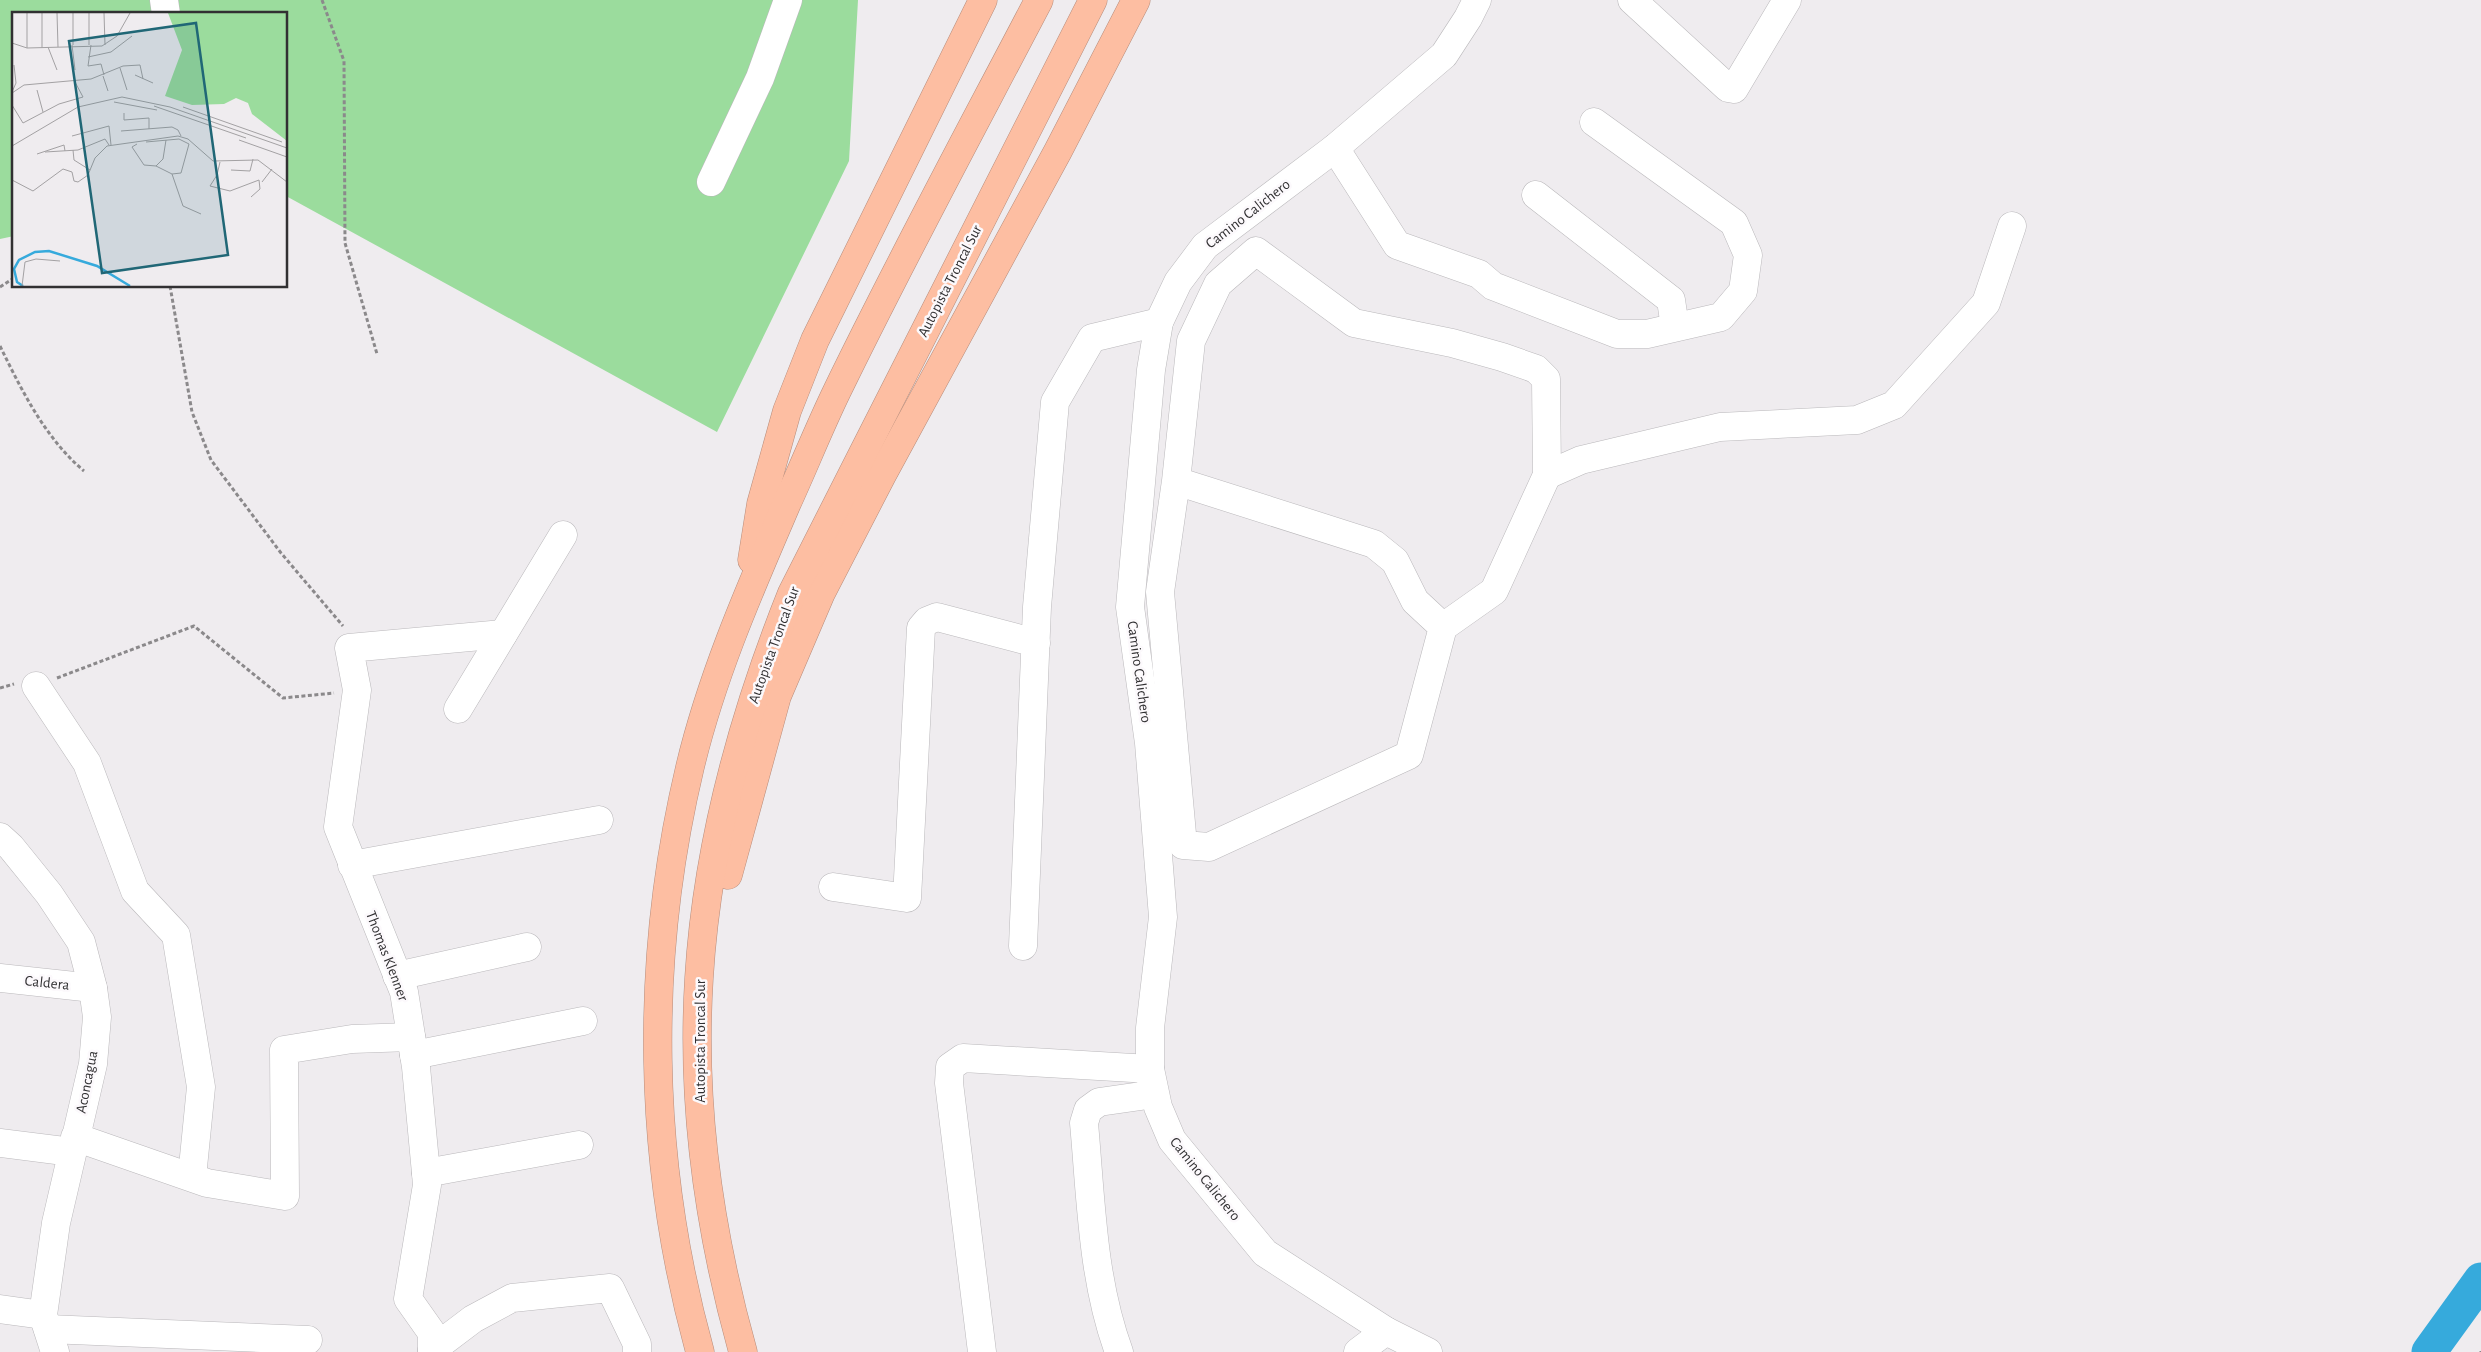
<svg xmlns="http://www.w3.org/2000/svg" width="2481" height="1352" font-family="'Alegreya Sans',sans-serif">
<style>
.green{fill:#9bdc9d}
.lines{fill:none;stroke-linecap:round;stroke-linejoin:round}
.river{stroke:#36aadc;stroke-width:35}
.minor-casing{stroke:#bab8bb;stroke-width:29}
.highway-casing{stroke:#b68c7b;stroke-width:29}
.path{stroke:#8b898b;stroke-width:3;stroke-dasharray:4 2.5;stroke-linecap:butt}
.minor{stroke:#fff;stroke-width:28}
.highway{stroke:#fdbea2;stroke-width:28}
.labels{text-anchor:middle;dominant-baseline:central;stroke-width:5;stroke-linejoin:round;paint-order:stroke}
.street-label{font-size:15px;fill:#313032;stroke:#fcf9fc}
.inset-river{fill:none;stroke:#36aadc;stroke-width:2.5}
.inset-road{fill:none;stroke:#a3a1a3;stroke-width:1}
.view{fill:#206776;fill-opacity:0.15;stroke:#206776;stroke-width:2.5}
.inset-edge{fill:none;stroke:#313032;stroke-width:2.5}
</style>
<rect width="100%" height="100%" fill="#efecef"/>
<polygon class="green" points="0,0 858,0 849,161 717,432 286,196 286,14 14,14 14,236 0,239"/>
<g class="lines">
<polyline class="river" points="2429,1352 2481,1280"/>
<g class="minor-casing">
<g id="minor">
<polyline points="164,0 166,14"/>
<polyline points="1632,0 1728,88 1734,89 1787,0"/>
<polyline points="1335,148 1397,245 1479,274 1493,286 1617,334 1647,334 1721,317 1743,291 1748,255 1734,223 1594,122"/>
<polyline points="711,182 760,78 788,0"/>
<polyline points="1536,195 1671,300 1675,327"/>
<polyline points="1547,475 1581,460 1720,427 1857,420 1894,405 1986,303 2012,226"/>
<polyline points="1176,481 1374,544 1395,561 1415,601 1443,627 1409,755 1209,847 1183,845 1160,592 1176,481 1191,341 1218,284 1256,251 1354,323 1452,343 1502,357 1536,369 1546,379 1547,475 1494,591 1443,627"/>
<polyline points="36,686 87,763 135,891 176,935 201,1087 192,1177"/>
<polyline points="458,709 563,535"/>
<polyline points="0,837 11,847 49,894 81,942 93,988 97,1017 93,1064 56,1223 43,1315 55,1352"/>
<polyline points="352,865 599,820"/>
<polyline points="833,887 907,898 921,628 927,621 937,617 1036,643"/>
<polyline points="1023,946 1037,607 1055,402 1092,338 1159,322"/>
<polyline points="397,976 527,947"/>
<polyline points="0,978 93,988"/>
<polyline points="414,1055 583,1021"/>
<polyline points="75,1137 207,1183 285,1196 284,1050 352,1039 411,1037"/>
<polyline points="0,1143 72,1152"/>
<polyline points="426,1173 579,1145"/>
<polyline points="0,1309 43,1315"/>
<polyline points="48,1329 308,1340"/>
<polyline points="432,1350 473,1319 512,1298 610,1288 637,1344 637,1352"/>
<polyline points="432,1352 432,1333 408,1299 427,1185 426,1173 416,1067 404,992 338,827 357,690 349,648 503,634"/>
<polyline points="982,1352 949,1083 950,1067 963,1058 1150,1069"/>
<path d="M1119,1352c-27,-73 -28,-153 -35,-229l4,-13 11,-8 42,-6 12,-6"/>
<polyline points="1358,1352 1386,1331"/>
<polyline points="1428,1352 1386,1331 1265,1253 1172,1140 1158,1107 1150,1069 1150,1028 1163,917 1149,743 1130,607 1151,370 1159,322 1178,282 1205,246 1335,148 1444,55 1468,18 1477,0"/>
</g>
</g>
<g class="highway-casing">
<g id="highway">
<polyline points="752,560 761,504 787,411 815,340 983,0"/>
<polyline points="728,875 777,696 821,593 882,475 1058,151 1136,0"/>
<path d="M700,1352c-53,-191 -56,-392 -10,-585 22,-92 60,-178 97,-264 17,-37 32,-75 50,-112 64,-132 134,-261 202,-391"/>
<path d="M743,1352c-34,-121 -52,-248 -44,-374 8,-132 44,-263 93,-385l301,-593"/>
</g>
</g>
<g class="path">
<polyline points="322,0 344,61 345,243 377,354"/>
<polyline points="170,286 192,412 211,460 281,553 343,626"/>
<polyline points="0,287 14,278"/>
<path d="M0,346c22,45 45,92 84,125"/>
<polyline points="57,678 194,626 283,698 334,693"/>
<polyline points="0,688 14,684"/>
<polyline points="2481,1352 2481,1351"/>
</g>
<use href="#minor" class="minor"/>
<use href="#highway" class="highway"/>
</g>
<g class="labels">
<g class="street-label">
<text transform="translate(1248 214) rotate(-38)">Camino Calichero</text>
<text transform="translate(950 281) rotate(-63)">Autopista Troncal Sur</text>
<text transform="translate(774 645) rotate(-70)">Autopista Troncal Sur</text>
<text transform="translate(1139 672) rotate(82)">Camino Calichero</text>
<text transform="translate(387 956) rotate(69)">Thomas Klenner</text>
<text transform="translate(47 983) rotate(6)">Caldera</text>
<text transform="translate(700 1041) rotate(-90)">Autopista Troncal Sur</text>
<text transform="translate(87 1082) rotate(-79)">Aconcagua</text>
<text transform="translate(1205 1179) rotate(51)">Camino Calichero</text>
</g>
</g>
<g transform="translate(12 12)">
<rect width="275" height="275" fill="#efecef"/>
<path d="M156,1h119v128l-35,-27 -4,-11 -12,-5 -12,6 -32,1 -27,-9 17,-46z" fill="#9bdc9d"/>
<path class="inset-river" d="M11,274l-6,-4 -3,-13 5,-9 16,-8 14,-1 48,15 33,20"/>
<path class="inset-road" d="M15,1v35M30,1v35M45,1l1,34M61,1v32M77,1v32M92,1l1,32M0,31l15,5 75,-2 15,-10 13,-23M60,33l3,25M79,33l-3,21 13,-2 3,11M36,35l9,23M76,45l23,-5 21,-16M108,56l7,22M123,63l18,8M91,64l5,15M25,78l6,22M0,80l4,-9 -2,-18M0,81l12,-8 67,-6 32,-13 17,-1 3,14M102,90l43,8M0,93l11,18 36,-19 24,-7 -8,-15M142,94l92,32M171,95l99,35M112,101v7l25,-2v11M109,119l51,-4 6,3 3,6M60,124l37,-10 2,19M227,128l48,17M134,130l33,-3 10,5 -8,29 -9,1 -16,-8M125,132l-5,3 12,18 12,1 7,-7 3,-19M0,134l66,-39 44,-10 48,10 117,41M61,138l1,10 16,10M33,140l33,-2 27,-11 4,6M25,142l27,-9 1,6M208,150l-3,13 -7,11 20,5 29,-11 1,9 -9,8M219,158l19,1 3,-12M160,162l11,32 18,8M0,168l21,11 30,-22 9,3 2,9 4,1 10,-7 7,-17 12,-12 71,-10 10,3 25,22 45,-1 29,22M250,170l10,-13M10,274l3,-24 11,-3 24,2"/>
<path class="view" d="M184,11l32,232 -126,18 -33,-232z"/>
<rect width="275" height="275" class="inset-edge"/>
</g>
</svg>
